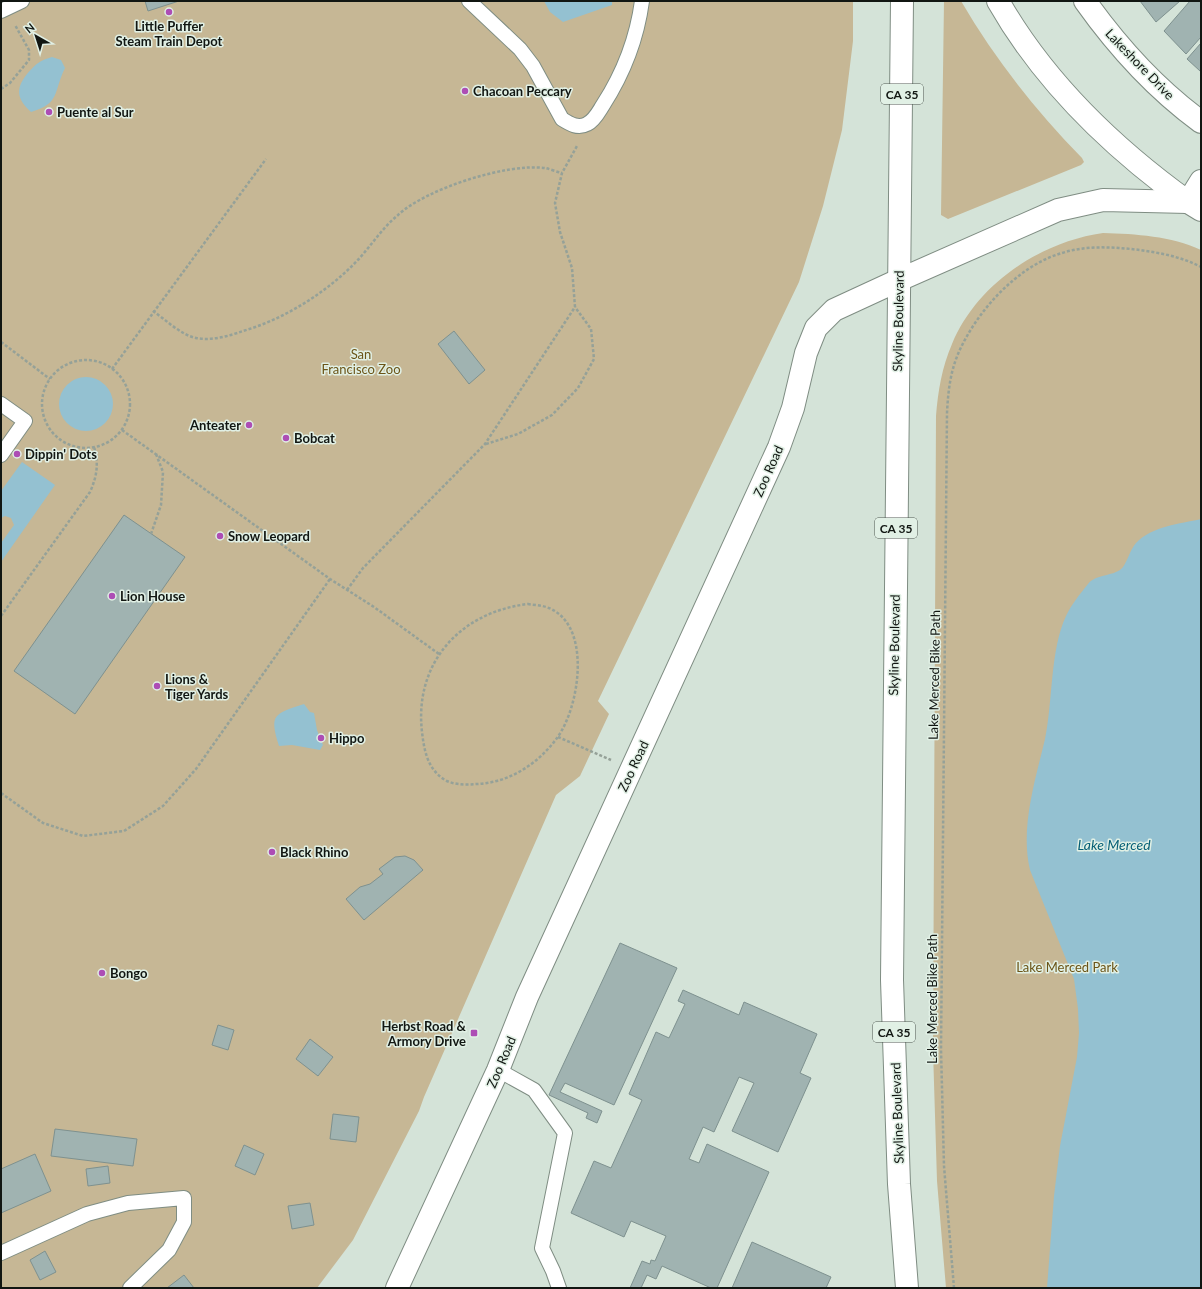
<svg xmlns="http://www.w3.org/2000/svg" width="1202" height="1289" font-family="Lato,sans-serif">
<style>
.green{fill:#c6b795}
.water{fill:#94c1d1}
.building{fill:#a0b3b1;stroke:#7e918f}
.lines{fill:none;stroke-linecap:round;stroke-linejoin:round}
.lane-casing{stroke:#7f8d83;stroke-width:16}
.street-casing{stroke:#7f8d83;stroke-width:24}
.secondary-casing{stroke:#7f8d83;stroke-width:24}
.primary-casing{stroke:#7f8d83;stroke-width:24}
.path{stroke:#95a198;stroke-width:2.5;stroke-dasharray:3 2;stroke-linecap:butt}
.lane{stroke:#fff;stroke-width:14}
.street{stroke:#fff;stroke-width:22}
.secondary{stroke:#fff;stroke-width:22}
.primary{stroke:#fff;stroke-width:22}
.poi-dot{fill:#ad4db5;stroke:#e1f0e5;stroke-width:1.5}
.labels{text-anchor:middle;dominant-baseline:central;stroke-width:3;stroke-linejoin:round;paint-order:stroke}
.shield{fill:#e1f0e5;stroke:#4f5751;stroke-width:1}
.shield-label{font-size:12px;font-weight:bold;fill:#111612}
.poi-label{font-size:13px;font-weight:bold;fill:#111612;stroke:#e1f0e5;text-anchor:start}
.street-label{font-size:13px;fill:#111612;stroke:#e1f0e5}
.park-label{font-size:13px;fill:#6b5417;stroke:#e1f0e5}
.water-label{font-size:14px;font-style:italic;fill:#055f76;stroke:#e1f0e5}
</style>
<rect width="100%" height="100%" fill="#d4e3d8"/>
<g class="green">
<polygon points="1,1 853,1 853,41 842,130 823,206 799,282 598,701 609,714 580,776 556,795 424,1097 419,1111 353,1240 317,1288 1,1288"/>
<path d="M944,1h17c34,58 74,109 121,157l2,4 -3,3 -133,54 -7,-4z"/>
<path d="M1103,233c33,1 68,3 98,17v1038h-255l-9,-107 -4,-131 3,-634c2,-25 6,-49 16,-72 25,-60 88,-102 151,-111z"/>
</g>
<g class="water">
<polygon points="544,1 612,1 612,5 563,22 550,12"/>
<path d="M52,57l9,3 4,8c-12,24 -4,35 -34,44 -14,-13 -16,-23 -4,-38 10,-11 12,-13 25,-17z"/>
<circle cx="86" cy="404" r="27"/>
<polygon points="22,462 55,485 1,562 1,543 14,525 11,518 5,516 1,518 1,491"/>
<path d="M1201,519v769h-154l7,-92 6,-50 17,-89 2,-24 -1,-24 -4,-30 -44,-109c-10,-42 5,-89 15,-131 8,-38 5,-89 21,-123 5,-11 14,-22 22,-32 9,-11 27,-7 35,-17 5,-7 7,-17 13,-24 16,-17 44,-19 65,-24z"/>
<path d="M304,704l6,8 4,1 3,17 6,15 -3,5 -28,-5 -13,1c-10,-32 -5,-32 25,-42z"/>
</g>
<g class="building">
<polygon points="145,1 179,1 148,11"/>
<polygon points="1140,1 1180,1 1156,22"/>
<polygon points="1190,1 1201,1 1201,37 1186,54 1164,31"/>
<polygon points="1201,43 1201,71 1200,71 1187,59"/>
<polygon points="454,331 485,370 469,384 438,344"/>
<polygon points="124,515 185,557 75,714 14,671"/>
<polygon points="405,856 414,860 423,870 364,920 346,899 360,887 370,884 383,874 379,869 395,857"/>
<polygon points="620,943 677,968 614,1105 565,1083 560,1092 602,1111 597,1123 586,1118 588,1113 549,1095"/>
<polygon points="683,990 739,1015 744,1002 817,1034 800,1073 811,1078 778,1152 732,1131 754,1083 739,1077 714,1132 703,1127 689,1159 699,1163 707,1144 769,1172 717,1288 711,1288 662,1266 656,1279 647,1275 641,1288 630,1288 642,1261 650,1264 651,1260 655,1261 666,1236 631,1221 624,1237 571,1213 594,1161 611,1168 642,1100 629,1094 656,1032 669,1038 685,1004 678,1001"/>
<polygon points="218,1025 234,1030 228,1050 212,1045"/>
<polygon points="310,1039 333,1057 318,1076 296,1059"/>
<polygon points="333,1114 359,1117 356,1142 330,1139"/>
<polygon points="55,1129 137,1139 133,1166 51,1156"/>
<polygon points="244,1145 264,1154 255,1175 235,1166"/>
<polygon points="35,1154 51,1191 1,1213 1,1169"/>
<polygon points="108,1166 110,1183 88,1186 86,1169"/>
<polygon points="310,1203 314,1225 292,1229 288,1206"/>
<polygon points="752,1242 831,1277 826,1288 732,1288"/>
<polygon points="45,1251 56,1272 40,1280 30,1260"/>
<polygon points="184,1275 194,1288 167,1288"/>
</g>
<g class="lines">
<g class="lane-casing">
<g id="lane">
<path d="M469,1l51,48 13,17 29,53c8,5 16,10 25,5 8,-4 12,-13 16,-19 20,-31 34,-67 39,-104"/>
<polyline points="1,11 22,1"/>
<polyline points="1,404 25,421 1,455"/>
<polyline points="498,1070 534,1090 565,1133 542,1248 553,1271 559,1288"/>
<polyline points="1,1253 87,1214 128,1203 184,1198 184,1222 169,1250 130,1288"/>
</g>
</g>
<g class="street-casing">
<g id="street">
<path d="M1085,1c32,45 71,88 116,121"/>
<polyline points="1188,202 1201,181"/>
<polyline points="397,1288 498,1070 527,997 779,447 793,408 806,353 816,328 834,310 899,280"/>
</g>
</g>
<g class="secondary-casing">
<polyline id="secondary" points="1188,202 1201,210"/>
</g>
<g class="primary-casing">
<g id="primary">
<polyline points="902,1 892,980 899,1184 907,1288"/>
<path d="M998,1c46,81 115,147 190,201"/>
<polyline points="899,280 1058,210 1103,200 1188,202"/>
</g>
</g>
<g class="path">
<polyline points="1,89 10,83 29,60 29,50 15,25"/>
<path d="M153,311c13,9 28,24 43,27 16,3 33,-2 47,-7 41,-12 81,-37 111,-67 15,-15 27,-35 44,-49 28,-26 108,-52 147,-47 5,1 12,4 17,5"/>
<polyline points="1,342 50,379"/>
<circle cx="86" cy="404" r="44"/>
<polyline points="112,369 266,159"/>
<polyline points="122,430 330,579 374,607 439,654"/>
<polyline points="486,444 518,434 552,415 578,388 594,359 591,329 575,307"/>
<polyline points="151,534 161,505 163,472 156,454"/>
<polyline points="347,590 363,568 485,444 575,307 572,268 560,232 555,203 562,173 577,146"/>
<path d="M528,604c5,1 12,1 18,3 47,15 34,100 11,131 -19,26 -48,45 -81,46 -11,1 -25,1 -34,-6 -15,-11 -18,-29 -20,-46 -8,-69 38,-120 106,-128z"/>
<path d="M1,616l89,-124c7,-16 9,-28 4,-45"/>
<polyline points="558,737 611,760"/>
<polyline points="1,793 43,823 83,836 124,831 163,806 196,769 330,579"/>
<path d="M954,1288l-10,-122 -3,-117 6,-636c1,-20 3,-40 11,-59 18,-42 59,-88 104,-101 25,-8 52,-6 78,-3 21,3 42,7 61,17"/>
</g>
<use href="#lane" class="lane"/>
<use href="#street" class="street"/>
<use href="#secondary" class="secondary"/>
<use href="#primary" class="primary"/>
</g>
<g class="poi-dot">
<circle cx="169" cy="12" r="4"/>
<circle cx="465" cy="91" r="4"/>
<circle cx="49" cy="112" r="4"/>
<circle cx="249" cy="425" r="4"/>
<circle cx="286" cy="438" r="4"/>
<circle cx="17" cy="454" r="4"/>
<circle cx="220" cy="536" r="4"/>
<circle cx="112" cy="596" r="4"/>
<circle cx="157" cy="686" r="4"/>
<circle cx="321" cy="738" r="4"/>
<circle cx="272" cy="852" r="4"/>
<circle cx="102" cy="973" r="4"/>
<rect x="470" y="1029" width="8" height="8" rx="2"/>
</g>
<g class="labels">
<g class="shield">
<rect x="881" y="84" width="42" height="20" rx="3"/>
<rect x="875" y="518" width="42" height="20" rx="3"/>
<rect x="873" y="1022" width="42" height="20" rx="3"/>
</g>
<g class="shield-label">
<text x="902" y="94">CA 35</text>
<text x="896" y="528">CA 35</text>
<text x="894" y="1032">CA 35</text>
</g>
<g class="poi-label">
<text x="169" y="26" text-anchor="middle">Little Puffer<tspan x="169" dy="15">Steam Train Depot</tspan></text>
<text x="473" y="91">Chacoan Peccary</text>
<text x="57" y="112">Puente al Sur</text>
<text x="241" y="425" text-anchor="end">Anteater</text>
<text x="294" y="438">Bobcat</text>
<text x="25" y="454">Dippin' Dots</text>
<text x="228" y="536">Snow Leopard</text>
<text x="120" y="596">Lion House</text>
<text x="165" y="679">Lions &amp;<tspan x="165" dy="15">Tiger Yards</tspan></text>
<text x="329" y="738">Hippo</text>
<text x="280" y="852">Black Rhino</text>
<text x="110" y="973">Bongo</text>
<text x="466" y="1026" text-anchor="end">Herbst Road &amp;<tspan x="466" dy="15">Armory Drive</tspan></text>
</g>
<g class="street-label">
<text transform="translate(1140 64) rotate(46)">Lakeshore Drive</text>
<text transform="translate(898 321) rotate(-89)">Skyline Boulevard</text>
<text transform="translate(768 471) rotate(-66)">Zoo Road</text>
<text transform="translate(894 645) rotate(-89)">Skyline Boulevard</text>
<text transform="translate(934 675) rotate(-89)">Lake Merced Bike Path</text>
<text transform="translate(633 766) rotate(-65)">Zoo Road</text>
<text transform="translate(932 999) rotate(-90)">Lake Merced Bike Path</text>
<text transform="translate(501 1062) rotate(-67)">Zoo Road</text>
<text transform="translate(897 1113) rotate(-92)">Skyline Boulevard</text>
</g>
<g class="park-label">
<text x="361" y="354">San<tspan x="361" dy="15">Francisco Zoo</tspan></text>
<text x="1067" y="967">Lake Merced Park</text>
</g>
<g class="water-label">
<text x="1114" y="844">Lake Merced</text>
</g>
</g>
<rect width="1202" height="1289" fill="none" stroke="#111612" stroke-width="4"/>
<g transform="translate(36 36) rotate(321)" stroke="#e1f0e5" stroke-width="3" paint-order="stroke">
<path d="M0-3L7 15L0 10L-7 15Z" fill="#111612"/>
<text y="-6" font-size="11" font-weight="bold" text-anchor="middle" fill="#111612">N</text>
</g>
</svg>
